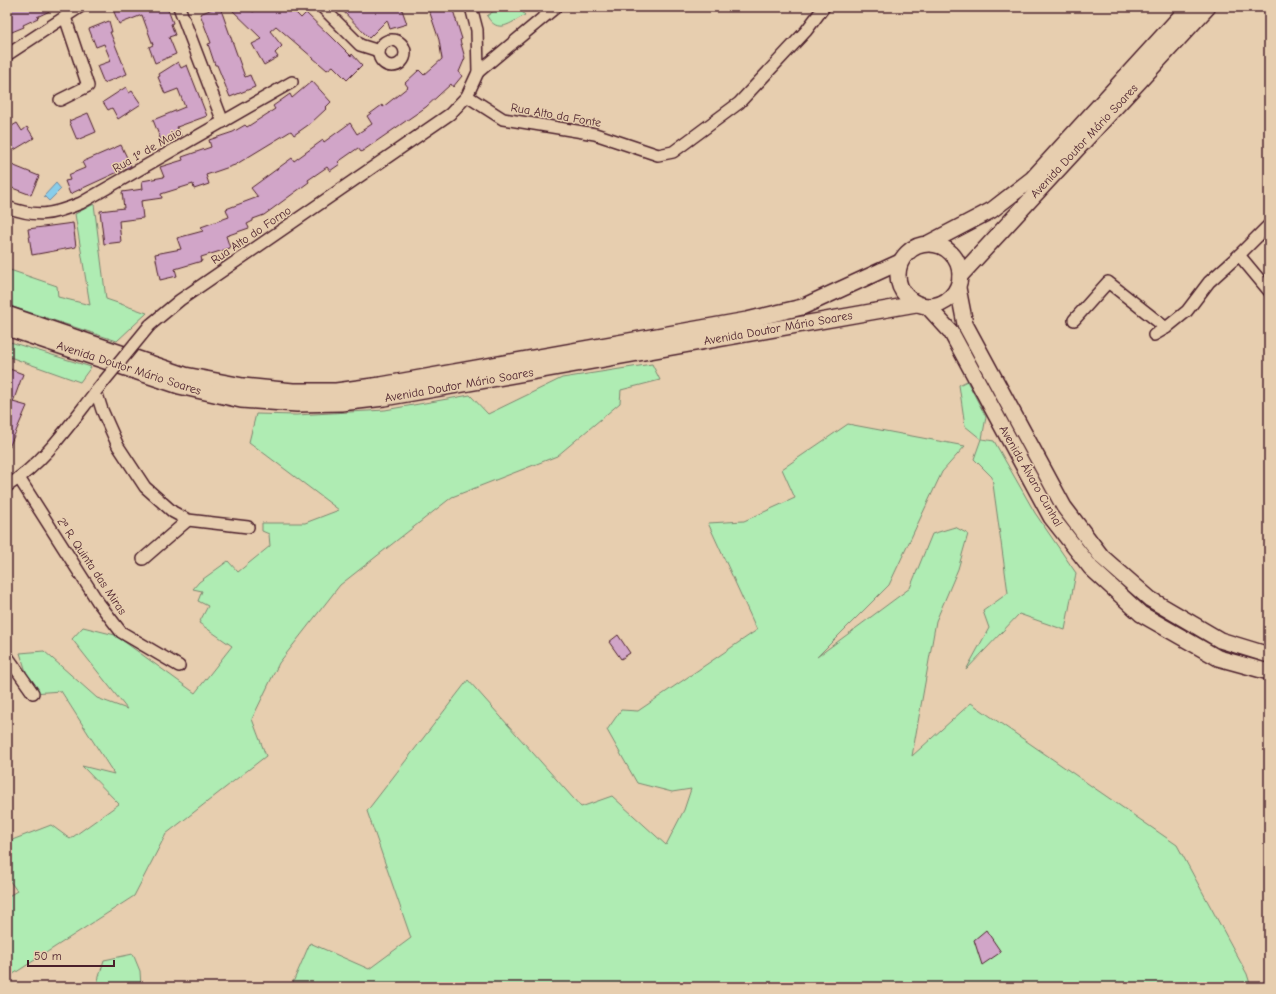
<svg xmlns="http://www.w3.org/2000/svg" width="1276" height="994" font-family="'Comic Neue',sans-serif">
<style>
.green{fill:#afecb3;stroke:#7c866f}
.water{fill:#88cdea;stroke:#6f879e}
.building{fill:#d1a5c8;stroke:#4a1f2b}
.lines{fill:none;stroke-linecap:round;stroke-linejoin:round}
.minor-casing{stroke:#4a1f2b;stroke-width:14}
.secondary-casing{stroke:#4a1f2b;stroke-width:18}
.minor{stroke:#e7ceaf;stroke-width:11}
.secondary{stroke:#e7ceaf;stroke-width:15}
.minor-bridge-casing{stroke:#4a1f2b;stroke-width:14;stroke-linecap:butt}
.minor-bridge{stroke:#e7ceaf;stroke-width:11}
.labels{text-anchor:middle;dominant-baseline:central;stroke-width:3;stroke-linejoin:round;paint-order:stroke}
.street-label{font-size:12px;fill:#4a1f2b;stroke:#e7ceaf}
</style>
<rect width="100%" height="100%" fill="#e7ceaf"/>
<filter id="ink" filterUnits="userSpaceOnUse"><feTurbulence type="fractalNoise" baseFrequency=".025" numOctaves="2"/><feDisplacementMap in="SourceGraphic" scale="8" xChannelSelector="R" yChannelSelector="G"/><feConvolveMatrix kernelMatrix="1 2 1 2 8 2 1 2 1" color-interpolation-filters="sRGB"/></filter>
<g filter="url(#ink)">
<g class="green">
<path d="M499,7h19l7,8c-15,8 -27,20 -38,1z"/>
<polygon points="94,204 106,299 147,313 117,341 7,305 7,269 57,286 58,297 90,305 75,214"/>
<polygon points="7,341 91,367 80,382 7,356"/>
<polygon points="652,364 660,380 621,390 620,403 557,456 452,497 340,585 279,663 252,719 266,756 166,834 134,896 7,978 7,897 17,891 7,877 7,842 51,825 70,839 119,804 82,766 114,774 61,691 33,693 20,653 44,651 97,698 127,709 72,639 83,627 115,635 195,693 232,646 199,623 208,606 198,601 202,591 193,589 199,582 228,561 238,572 270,546 269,534 262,531 262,523 305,523 339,510 249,442 256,414 296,415 385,410 470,395 488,414 562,378"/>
<polygon points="967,381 986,417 982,439 994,441 1035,513 1076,573 1065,630 1019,614 966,670 989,628 983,611 1008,593 992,477 974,459 981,439 965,426 959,385"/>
<polygon points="848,424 965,446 942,472 889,585 817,657 910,588 932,534 955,527 968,534 958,569 936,621 912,756 971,703 1177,845 1247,974 1251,987 291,987 310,943 369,969 411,938 367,811 468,680 581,807 612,796 666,845 684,810 691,789 672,792 637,783 607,730 621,710 638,711 757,630 708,523 744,521 795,498 782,469"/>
<polygon points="133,954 140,971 141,987 96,987 104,960"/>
</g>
<polygon class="water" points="56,183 61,189 49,201 44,196"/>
<g class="building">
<polygon points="7,7 58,7 37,17 38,18 23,25 24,27 7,34"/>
<polygon points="112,7 167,7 173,23 171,24 175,35 169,37 176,54 155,63 149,47 153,45 142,15 119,24"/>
<polygon points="217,7 220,7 245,77 250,75 255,87 230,97 217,65 215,65 208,44 211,43 200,14"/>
<polygon points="229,7 248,7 253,12 259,7 290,7 301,18 306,13 331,37 331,36 351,56 352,54 362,65 347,80 333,66 327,70 276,26 270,31 282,46 275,53 278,57 264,65 252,44 262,39"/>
<polygon points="339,7 401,7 407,24 390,29 387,20 369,38"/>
<polygon points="428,7 452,7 462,39 460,40 465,58 459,72 462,76 453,87 451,84 426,107 361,152 358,148 338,162 340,164 330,171 327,167 308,180 309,182 264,215 253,219 253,221 247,224 249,228 226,236 230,248 201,257 202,261 175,269 177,276 160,280 155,254 181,249 177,238 203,231 201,227 229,217 226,209 258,197 251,188 292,158 294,161 323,140 324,142 350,123 357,134 372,124 367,116 382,105 383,107 408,87 405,83 419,70 424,75 442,59 439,40"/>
<polygon points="109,21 112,32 110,32 127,74 104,83 97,66 111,61 104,44 96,47 89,29"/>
<polygon points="178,62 181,68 187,65 207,116 177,127 181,136 162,143 153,120 185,107 178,89 165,94 158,77 160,76 159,74"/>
<polygon points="312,81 331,102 325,108 326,109 311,123 294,135 291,131 235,165 206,175 209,184 194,189 193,184 161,194 162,198 141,201 143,218 119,221 121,242 104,244 100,211 124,208 122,192 143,189 142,181 164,177 160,167 183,160 182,157 211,147 209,140 233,132 245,125 247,127 275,109 273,106 290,94 292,98"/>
<polygon points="126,87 129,93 132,91 141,104 118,119 112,108 108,110 103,102"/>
<polygon points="88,113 96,132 77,140 69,121"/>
<polygon points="17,123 22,131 27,127 34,138 14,150 7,139 7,129"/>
<polygon points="121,145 131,166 70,194 65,181 70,180 68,175 85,168 82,162"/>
<polygon points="7,163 39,176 31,195 7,186"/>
<polygon points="73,223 76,247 32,255 28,229"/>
<polygon points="7,368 23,374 13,402 27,406 7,452"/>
<polygon points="618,635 630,653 621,659 609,642"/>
<polygon points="986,930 1001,952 982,965 974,940"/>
</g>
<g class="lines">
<g class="minor-casing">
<g id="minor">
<polyline points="179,7 223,122"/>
<polyline points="322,7 360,45 379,51"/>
<circle cx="392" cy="53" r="13"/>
<polyline points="7,55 80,7"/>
<polyline points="478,72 556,7"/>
<polyline points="467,96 503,119 595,134 658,155 673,152 739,103 806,31 824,7"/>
<polyline points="60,100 88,86 65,17"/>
<path d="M7,207c30,11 45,8 74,-4l211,-121"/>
<polyline points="1239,255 1269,291"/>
<polyline points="1074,320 1108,282 1166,328"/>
<polyline points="150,325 180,300 450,114 467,96 478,72 477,30 471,7"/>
<polyline points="1154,335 1166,328 1187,311 1209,282 1239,255 1269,225"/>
<polyline points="96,391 102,410 118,446 145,487 173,512 188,520 248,527"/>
<polyline points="19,478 98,602 121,632 179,666"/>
<path d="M7,486c37,-23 63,-62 89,-95"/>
<polyline points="143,559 188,520"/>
<polyline points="7,656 33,693"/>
</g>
</g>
<g class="secondary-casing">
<g id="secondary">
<polyline points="929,243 992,210 1032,179 1189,7"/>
<circle cx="929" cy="275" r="31"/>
<polyline points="960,276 1208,7"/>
<polyline points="958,288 965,324 1064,507 1102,557 1150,599 1220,640 1269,655"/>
<polyline points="928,307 951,332 1051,517 1091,568 1141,614 1218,658 1269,672"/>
<polyline points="7,314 185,375 243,386 293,391 336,391 381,385 747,320 802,307 900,262"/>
<polyline points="7,328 179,386 241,400 297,404 341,403 384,398 916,304"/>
</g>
</g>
<use href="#minor" class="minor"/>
<use href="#secondary" class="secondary"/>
<g class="minor-bridge-casing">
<polyline id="minor-bridge" points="96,391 150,325"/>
</g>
<use href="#minor-bridge" class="minor-bridge"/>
</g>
</g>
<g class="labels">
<g class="street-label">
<text transform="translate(556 115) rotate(10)">Rua Alto da Fonte</text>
<text transform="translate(1084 141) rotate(-47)">Avenida Doutor Mário Soares</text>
<text transform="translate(147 150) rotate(-30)">Rua 1º de Maio</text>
<text transform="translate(251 235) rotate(-34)">Rua Alto do Forno</text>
<text transform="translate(778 328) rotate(-10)">Avenida Doutor Mário Soares</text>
<text transform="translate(129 368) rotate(18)">Avenida Doutor Mário Soares</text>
<text transform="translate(459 385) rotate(-10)">Avenida Doutor Mário Soares</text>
<text transform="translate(1031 476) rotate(60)">Avenida Álvaro Cunhal</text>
<text transform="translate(92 566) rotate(56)">2ª R. Quinta das Miras</text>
</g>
</g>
<rect width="1276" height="994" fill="none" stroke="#e7ceaf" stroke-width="24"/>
<rect x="12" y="12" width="1252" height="970" fill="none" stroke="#4a1f2b" stroke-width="1.5" filter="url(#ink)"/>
<path d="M28 960v6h86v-6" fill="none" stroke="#4a1f2b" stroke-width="2"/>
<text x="34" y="960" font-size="12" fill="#4a1f2b" stroke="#e7ceaf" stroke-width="3" paint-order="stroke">50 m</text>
</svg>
